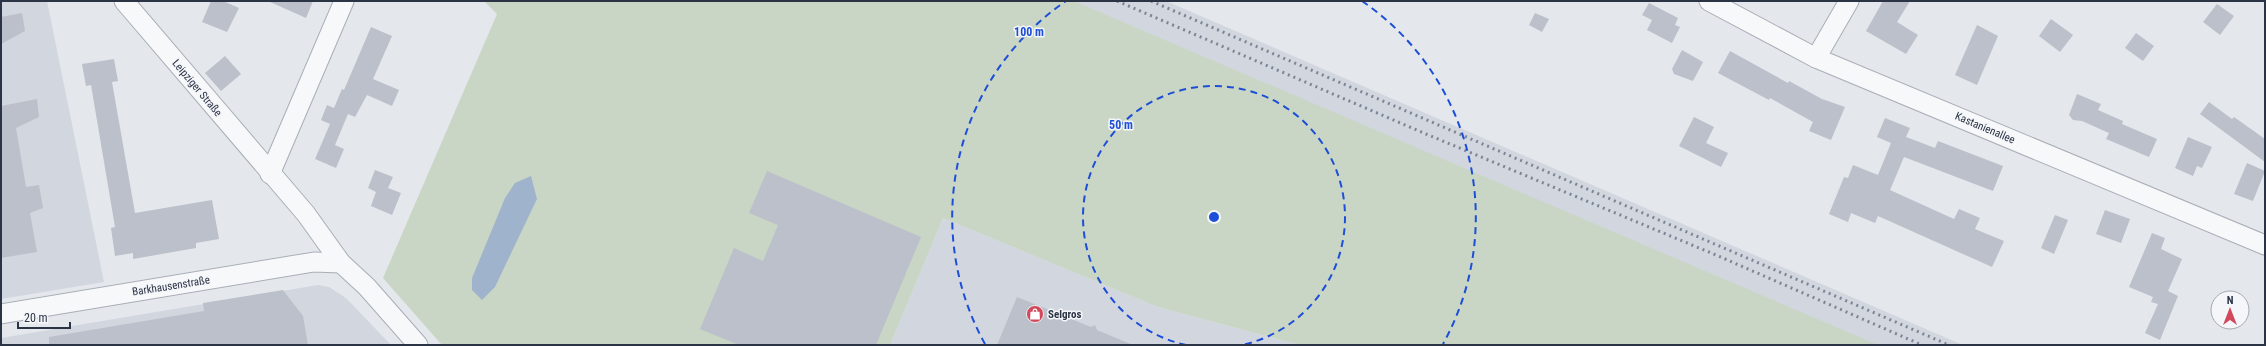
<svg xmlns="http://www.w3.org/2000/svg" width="2266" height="346" font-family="'Roboto Condensed',sans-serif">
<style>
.built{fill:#d2d6de}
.green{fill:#c9d6c5}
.water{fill:#9fb4cc}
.building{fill:#bbc0ca}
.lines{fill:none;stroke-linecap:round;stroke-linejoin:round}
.street-casing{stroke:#a9aeb7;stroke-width:21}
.street{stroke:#f7f8fa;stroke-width:19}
.rail{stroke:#7d8696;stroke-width:3;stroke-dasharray:2 4;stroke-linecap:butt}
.ring{fill:none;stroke:#1d4ed8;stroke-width:2;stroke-dasharray:7 5}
.labels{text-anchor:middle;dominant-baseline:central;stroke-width:3;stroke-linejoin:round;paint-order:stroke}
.street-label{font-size:11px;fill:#2b3445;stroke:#f4f6f9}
.poi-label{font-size:11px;font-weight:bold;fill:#2b3445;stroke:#f4f6f9;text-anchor:start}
.centre{fill:#1d4ed8;stroke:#f4f6f9;stroke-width:2}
.ring-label{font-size:12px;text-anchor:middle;font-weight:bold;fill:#1d4ed8;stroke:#f4f6f9;stroke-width:3;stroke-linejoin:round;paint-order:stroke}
</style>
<rect width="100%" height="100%" fill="#e4e7ec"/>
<g class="built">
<polygon points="1,1 47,1 104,282 1,299"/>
<polygon points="1073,1 1166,1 1963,345 1876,345"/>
<polygon points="943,218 1158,307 1300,345 890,345"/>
<polygon points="318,285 329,287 346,298 391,345 1,345 1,338"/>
</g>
<polygon class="green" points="484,1 1074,1 1878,345 1300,345 1158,307 943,218 890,345 442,345 383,278 497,14"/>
<polygon class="water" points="531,176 537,199 495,287 482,300 472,290 472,278 505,198 515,183"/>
<g class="building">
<polygon points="211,1 223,1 239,8 227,32 202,22"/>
<polygon points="268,1 313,1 306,18"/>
<polygon points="1883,1 1910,1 1897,22 1918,35 1906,54 1866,31"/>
<polygon points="1649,3 1678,18 1675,25 1680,27 1672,43 1647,30 1652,20 1642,15"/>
<polygon points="2217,4 2234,16 2220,35 2203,22"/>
<polygon points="22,13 25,31 1,44 1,17"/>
<polygon points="1535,13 1549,19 1542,32 1529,25"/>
<polygon points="2051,19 2073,35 2060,52 2039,36"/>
<polygon points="1977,25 1998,36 1977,85 1955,75"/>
<polygon points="371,27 392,36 373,79 399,90 392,106 367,95 355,117 348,114 335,145 344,149 336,168 315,159 330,124 321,120 327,105 334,108 342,89 344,90"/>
<polygon points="2136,33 2154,46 2143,61 2125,48"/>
<polygon points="1682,50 1703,62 1693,81 1674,74 1672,69"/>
<polygon points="1730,51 1788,83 1789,81 1822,99 1845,107 1831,140 1809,131 1813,122 1770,98 1769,100 1718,73"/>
<polygon points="225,56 241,74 221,91 205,73"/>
<polygon points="114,59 118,81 112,82 135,213 212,200 219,239 196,243 196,248 133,259 133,253 115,256 111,228 115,227 91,85 86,86 82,64"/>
<polygon points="2077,94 2101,104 2098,110 2123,121 2122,124 2157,139 2149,157 2106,139 2109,133 2082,121 2073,120 2069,115"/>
<polygon points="37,99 39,117 16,128 26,187 39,185 43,208 30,213 37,252 1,258 1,106"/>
<polygon points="2209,102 2232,119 2234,117 2265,139 2265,162 2200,114"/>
<polygon points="1694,117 1714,127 1706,143 1728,153 1721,167 1679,146"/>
<polygon points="1885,118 1910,128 1906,137 1935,148 1938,141 2003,166 1993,191 1904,157 1890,190 1954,219 1959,209 1980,218 1975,229 2004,241 1992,267 1878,216 1875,223 1851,213 1848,222 1829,214 1844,177 1848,178 1853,165 1878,175 1891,143 1877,137"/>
<polygon points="2188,137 2212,147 2202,168 2197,166 2193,176 2175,168"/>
<polygon points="2247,163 2265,171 2253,201 2234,194"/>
<polygon points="375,170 393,177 388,188 401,193 392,215 371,206 376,192 368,188"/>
<polygon points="767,171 921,237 876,345 739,345 700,329 734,248 763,261 778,225 749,213"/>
<polygon points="2105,210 2130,219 2121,243 2096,234"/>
<polygon points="2055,215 2068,220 2054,254 2041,248"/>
<polygon points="2152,233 2165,238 2161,249 2182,259 2168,291 2178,296 2160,340 2145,333 2158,304 2151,302 2153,297 2129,287"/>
<polygon points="283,290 303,316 308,345 49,345 49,337 204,311 203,303"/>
<polygon points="1017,297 1091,327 1095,325 1097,330 1133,345 997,345"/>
</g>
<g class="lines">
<g class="street-casing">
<g id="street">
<polyline points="124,1 306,214 341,263 367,287 418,345"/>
<polyline points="1709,1 1816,58 2265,245"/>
<polyline points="1816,58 1849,1"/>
<polyline points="270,174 344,1"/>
<polyline points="1,314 314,262 341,263"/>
</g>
</g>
<use href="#street" class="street"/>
<g class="rail">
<polyline points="1117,1 1426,134 1716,255 1922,345"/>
<polyline points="1151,1 1949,345"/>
</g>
</g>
<g class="ring">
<path d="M1186 345A131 131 0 1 1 1242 345"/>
<path d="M985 344A262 262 0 0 1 1066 1M1362 1A262 262 0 0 1 1443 344"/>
</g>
<defs>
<g id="shop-disc" transform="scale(0.9)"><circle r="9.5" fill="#d1495b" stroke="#f4f6f9"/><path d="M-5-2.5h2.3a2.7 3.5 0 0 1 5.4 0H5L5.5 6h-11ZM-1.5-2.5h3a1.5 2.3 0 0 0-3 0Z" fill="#fff"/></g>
</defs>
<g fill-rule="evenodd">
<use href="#shop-disc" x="1035" y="314"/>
</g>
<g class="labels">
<g class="street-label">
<text transform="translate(197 88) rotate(50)">Leipziger Straße</text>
<text transform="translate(1985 128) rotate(23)">Kastanienallee</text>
<text transform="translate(171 286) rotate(-9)">Barkhausenstraße</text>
</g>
<g class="poi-label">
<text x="1048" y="314">Selgros</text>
</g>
</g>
<circle cx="1214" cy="217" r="6" class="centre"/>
<g class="ring-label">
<text x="1029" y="36">100 m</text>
<text x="1121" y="129">50 m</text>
</g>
<rect width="2266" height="346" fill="none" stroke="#2b3445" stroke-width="4"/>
<g transform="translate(2230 310)"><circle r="19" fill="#f4f6f9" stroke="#a4a8b1"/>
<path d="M0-3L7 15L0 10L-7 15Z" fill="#d1495b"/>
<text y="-6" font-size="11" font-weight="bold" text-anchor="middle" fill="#2b3445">N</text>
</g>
<path d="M18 322v6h52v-6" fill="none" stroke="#2b3445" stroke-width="2"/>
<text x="24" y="322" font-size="12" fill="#2b3445" stroke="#f4f6f9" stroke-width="3" paint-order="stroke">20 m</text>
</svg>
